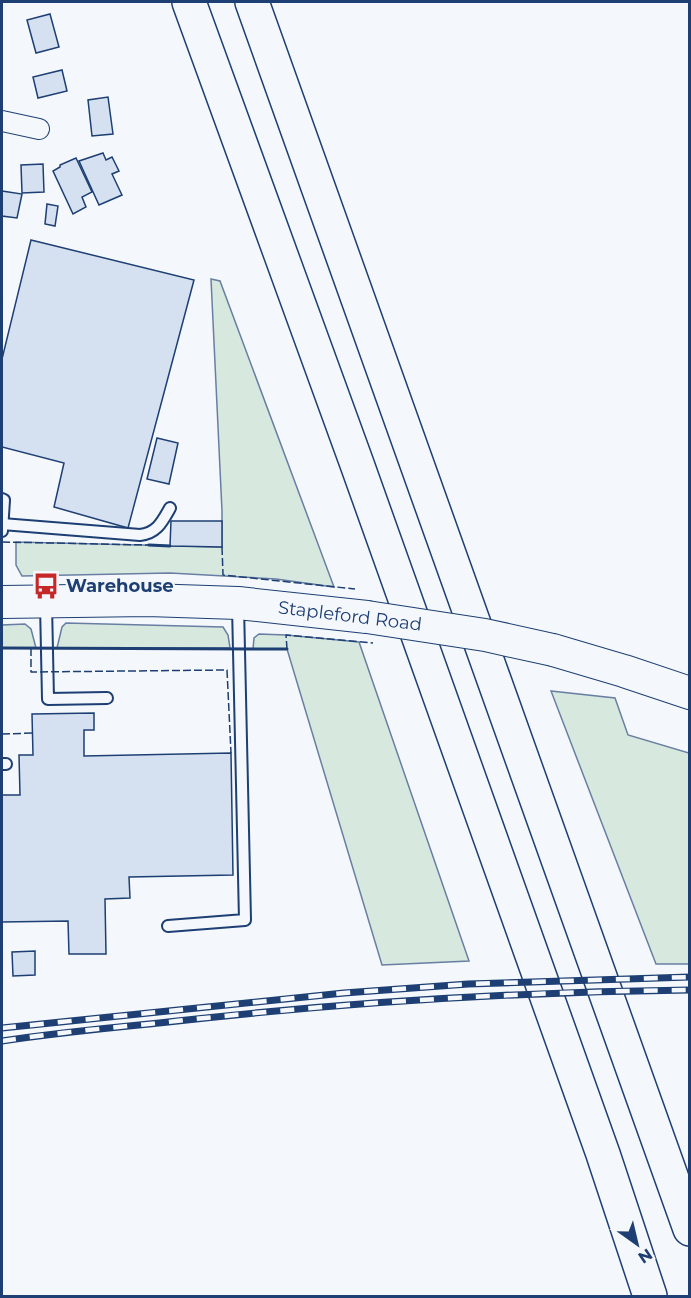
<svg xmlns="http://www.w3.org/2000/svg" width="691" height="1298" font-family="Montserrat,sans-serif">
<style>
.green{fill:#d7e8df;stroke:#687fa3;stroke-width:1.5}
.building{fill:#d5e0f0;stroke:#1d3f73;stroke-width:1.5}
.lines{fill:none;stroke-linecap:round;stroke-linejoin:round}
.lane-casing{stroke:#1d3f73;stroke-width:14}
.street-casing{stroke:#1d3f73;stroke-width:22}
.primary-casing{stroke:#1d3f73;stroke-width:34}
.highway-casing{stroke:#1d3f73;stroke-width:36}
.lane{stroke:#f4f7fb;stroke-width:10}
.street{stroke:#f4f7fb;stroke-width:20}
.primary{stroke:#f4f7fb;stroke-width:32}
.highway{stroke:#f4f7fb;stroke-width:33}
.rail-casing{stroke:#1d3f73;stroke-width:7}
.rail{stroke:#f4f7fb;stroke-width:4.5;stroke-dasharray:14;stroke-linecap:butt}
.primary-bridge-casing{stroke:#1d3f73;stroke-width:34;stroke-linecap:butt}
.primary-bridge{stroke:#f4f7fb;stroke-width:32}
.fence{stroke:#1d3f73;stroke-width:1.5;stroke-dasharray:8 3;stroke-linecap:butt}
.wall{stroke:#1d3f73;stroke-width:3}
.labels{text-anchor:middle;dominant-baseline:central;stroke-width:4.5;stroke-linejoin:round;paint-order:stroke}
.poi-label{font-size:18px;font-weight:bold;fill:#1d3f73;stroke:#f4f7fb;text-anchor:start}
.street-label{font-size:18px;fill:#1d3f73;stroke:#f4f7fb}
</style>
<rect width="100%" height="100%" fill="#f4f7fb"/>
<g class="green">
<polygon points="211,279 220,281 334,587 276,579 170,573 22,576 16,565 16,542 222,547 222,511"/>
<polygon points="66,623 223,627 228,635 230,648 57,648 62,627"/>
<polygon points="25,624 31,629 36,648 2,648 2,625"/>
<polygon points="259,634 286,635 359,642 469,961 382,965 287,649 253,649 254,638"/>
<polygon points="551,691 615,698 628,735 689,753 689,964 656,964"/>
</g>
<g class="building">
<polygon points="50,14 59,47 36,53 27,20"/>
<polygon points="62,70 67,91 38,98 33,77"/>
<polygon points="108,97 113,134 92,136 88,100"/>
<polygon points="103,153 106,160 112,157 119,171 112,174 122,195 99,205 79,161"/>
<polygon points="76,158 92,192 82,197 86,207 73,214 53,171 60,167 60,165"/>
<polygon points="43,164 44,192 22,193 21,165"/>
<polygon points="2,191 22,194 17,218 2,216"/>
<polygon points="47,204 58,206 55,226 45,224"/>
<polygon points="31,240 194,280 128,528 54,507 64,463 2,447 2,359"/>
<polygon points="157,438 178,443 169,484 147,479"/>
<polygon points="171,521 222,521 222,547 170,546"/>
<polygon points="94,713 94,730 84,730 84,756 231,753 233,875 129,877 130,898 105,899 106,954 69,954 68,921 2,922 2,795 20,795 19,755 33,755 32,714"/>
<polygon points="35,951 35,975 13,976 12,952"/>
</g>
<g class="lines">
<g class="lane-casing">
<g id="lane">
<polyline points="2,499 4,500 2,531"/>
<path d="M2,524l138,11c17,-2 22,-13 30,-27"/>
<polyline points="46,604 48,699 107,698"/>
<polyline points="2,764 6,764"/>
<polyline points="168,926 245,920 238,606"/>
</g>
</g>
<g class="street-casing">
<polyline id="street" points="2,121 39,129"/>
</g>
<g class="primary-casing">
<g id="primary">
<polyline points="2,602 148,600 238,603 367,617"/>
<polyline points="553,650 624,671 690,693"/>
</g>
</g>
<g class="highway-casing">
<g id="highway">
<polyline points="189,2 357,464 603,1154 650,1296"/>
<polyline points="252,2 690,1229"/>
</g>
</g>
<use href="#lane" class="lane"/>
<use href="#street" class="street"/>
<use href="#primary" class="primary"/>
<use href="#highway" class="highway"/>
<g class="rail-casing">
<g id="rail">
<polyline points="2,1028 344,993 468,984 690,977"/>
<path d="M2,1041c52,-8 105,-13 157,-18 176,-20 353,-31 531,-33"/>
</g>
</g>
<use href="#rail" class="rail"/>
<g class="primary-bridge-casing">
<polyline id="primary-bridge" points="367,617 485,635 553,650"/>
</g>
<use href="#primary-bridge" class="primary-bridge"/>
<g class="fence">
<polyline points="2,542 149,545"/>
<polyline points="222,547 223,575 355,589"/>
<polyline points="31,648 31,672 227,670 231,753"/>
<polyline points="287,649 286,635 373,643"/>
<polyline points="2,734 35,733"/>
</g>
<g class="wall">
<polyline points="149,545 170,546"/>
<polyline points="2,648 287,649"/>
</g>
</g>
<defs>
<g id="bus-bare" transform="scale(2.07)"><path d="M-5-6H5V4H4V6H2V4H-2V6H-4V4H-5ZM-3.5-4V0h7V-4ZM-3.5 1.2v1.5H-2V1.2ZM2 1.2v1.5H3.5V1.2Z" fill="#c62828" stroke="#f4f7fb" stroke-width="2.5" paint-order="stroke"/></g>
</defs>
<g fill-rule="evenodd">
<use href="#bus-bare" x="46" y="586"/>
</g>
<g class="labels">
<g class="poi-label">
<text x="66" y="586">Warehouse</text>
</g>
<g class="street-label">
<text transform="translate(350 616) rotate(7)">Stapleford Road</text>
</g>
</g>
<rect width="691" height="1298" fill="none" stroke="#1d3f73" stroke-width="6"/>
<g transform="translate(637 1244) rotate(146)" stroke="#f4f7fb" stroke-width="4.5" paint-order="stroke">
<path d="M0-4.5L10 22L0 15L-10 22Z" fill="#1d3f73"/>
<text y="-9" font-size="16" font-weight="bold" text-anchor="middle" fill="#1d3f73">N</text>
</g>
</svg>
